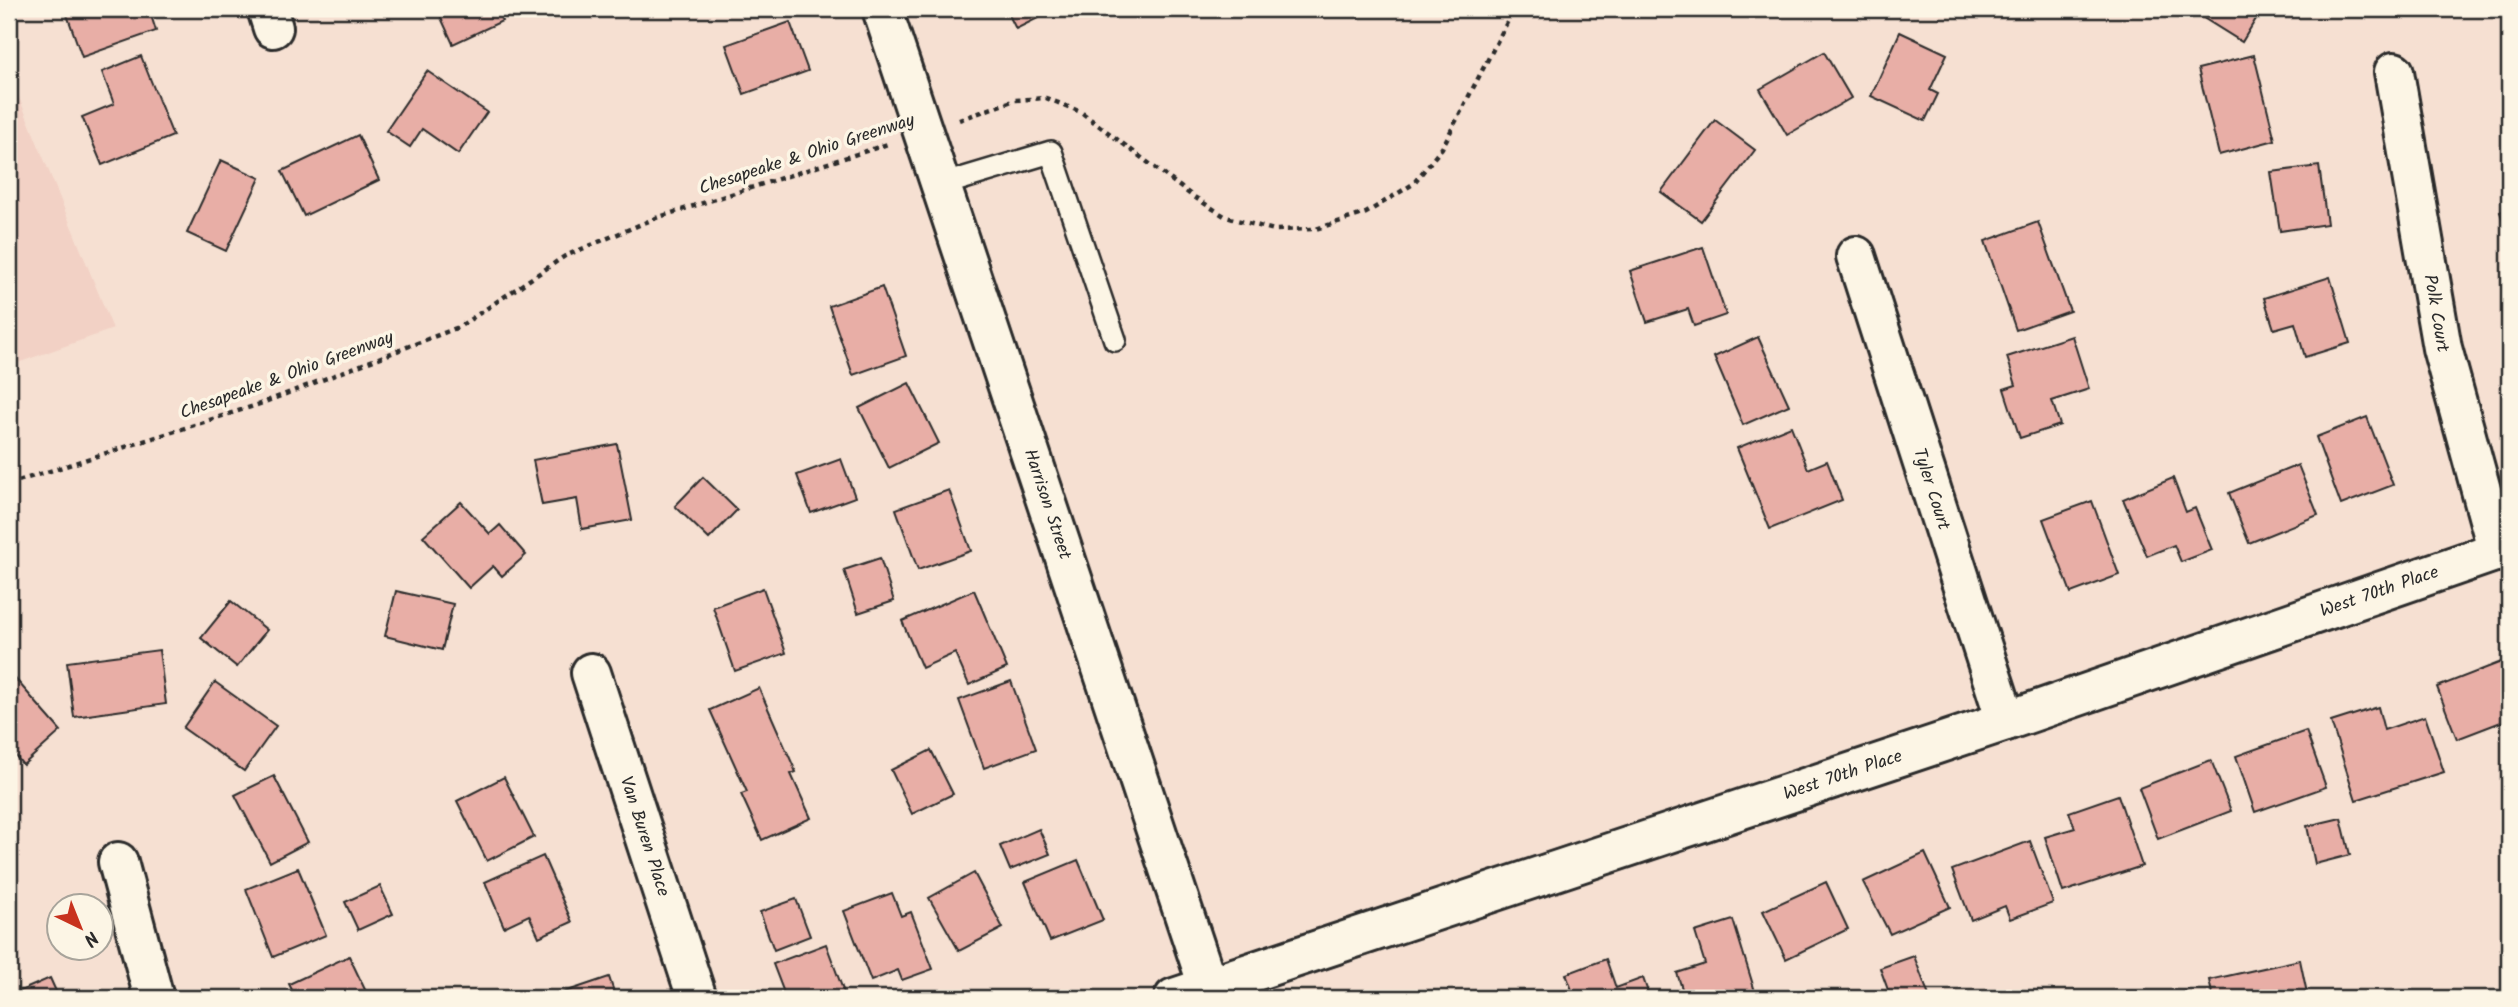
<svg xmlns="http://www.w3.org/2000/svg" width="2518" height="1007" font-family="Kalam,sans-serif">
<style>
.built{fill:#f2d1c5}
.building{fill:#e8aea6;stroke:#2b2b2b;stroke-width:2}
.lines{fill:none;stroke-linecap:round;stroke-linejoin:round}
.service-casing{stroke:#2b2b2b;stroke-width:26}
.minor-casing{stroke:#2b2b2b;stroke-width:44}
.path{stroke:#2b2b2b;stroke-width:4.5;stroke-dasharray:5 5;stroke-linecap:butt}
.service{stroke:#fcf5e5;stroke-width:21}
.minor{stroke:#fcf5e5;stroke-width:38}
.labels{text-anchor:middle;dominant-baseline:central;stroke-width:7;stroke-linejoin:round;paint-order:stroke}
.street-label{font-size:18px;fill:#2b2b2b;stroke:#fcf5e5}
</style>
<rect width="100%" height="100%" fill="#f6e0d2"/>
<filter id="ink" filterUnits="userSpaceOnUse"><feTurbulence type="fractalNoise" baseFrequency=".0143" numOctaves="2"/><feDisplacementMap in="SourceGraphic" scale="14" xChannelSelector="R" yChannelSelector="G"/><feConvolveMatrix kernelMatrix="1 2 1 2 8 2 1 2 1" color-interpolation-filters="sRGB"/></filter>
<g filter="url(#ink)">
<polygon class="built" points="9,73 113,329 9,366"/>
<g class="building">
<polygon points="65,9 149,9 156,31 82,57"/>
<polygon points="437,9 497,9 502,21 453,44"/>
<polygon points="1006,9 1056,9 1016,29"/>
<polygon points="2189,9 2262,9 2242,42"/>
<polygon points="790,22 808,71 744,94 726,45"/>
<polygon points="1900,32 1947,54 1930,90 1938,94 1925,121 1871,96"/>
<polygon points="1824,52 1851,98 1787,135 1760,89"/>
<polygon points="2254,55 2275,140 2219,155 2198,69"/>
<polygon points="141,56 173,136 102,165 82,117 114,104 102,72"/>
<polygon points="427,71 487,112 458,154 422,129 410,147 386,131"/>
<polygon points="1715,120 1755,150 1701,221 1661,192"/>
<polygon points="358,135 379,180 304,216 282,171"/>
<polygon points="221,160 260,178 226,251 187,233"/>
<polygon points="2319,166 2327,224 2280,231 2271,172"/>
<polygon points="2509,208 2509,237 2500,212"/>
<polygon points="2038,222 2070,311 2016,330 1985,241"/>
<polygon points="1703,247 1726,315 1694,326 1688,309 1647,322 1630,271"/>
<polygon points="2330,277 2350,343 2305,357 2295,323 2274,329 2264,298"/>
<polygon points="882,287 906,356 853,375 829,306"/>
<polygon points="2072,336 2089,389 2052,401 2060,425 2020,438 2004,389 2016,385 2007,357"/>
<polygon points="1758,337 1789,405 1743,425 1714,357"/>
<polygon points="909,383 939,443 889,468 859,408"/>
<polygon points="2367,417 2393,485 2341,505 2316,437"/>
<polygon points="1791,426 1808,469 1827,461 1842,500 1770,529 1737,448"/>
<polygon points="617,444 632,520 582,529 577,499 542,505 533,460"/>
<polygon points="841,459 855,497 811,513 797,475"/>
<polygon points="2298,465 2318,515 2249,543 2229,493"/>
<polygon points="703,477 737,510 709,539 675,506"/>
<polygon points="2173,478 2186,512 2195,508 2212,550 2181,562 2174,545 2147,556 2123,499"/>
<polygon points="949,490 971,551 918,570 896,509"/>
<polygon points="2092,501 2119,575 2071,593 2043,519"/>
<polygon points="461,502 490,534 500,525 526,555 502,576 493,566 469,588 423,536"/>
<polygon points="880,558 894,601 858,613 844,570"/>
<polygon points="763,588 786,653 735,671 713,607"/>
<polygon points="974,590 1007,668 969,685 955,653 922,668 902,621"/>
<polygon points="396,591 453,604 442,650 385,636"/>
<polygon points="231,601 267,630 237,667 201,638"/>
<polygon points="159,650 166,704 74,717 67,662"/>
<polygon points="2509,659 2509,719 2457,739 2437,687"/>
<polygon points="12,675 61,731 23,765 9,748 9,678"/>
<polygon points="1011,681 1036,749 984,768 959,700"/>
<polygon points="215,682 276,726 244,771 183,728"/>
<polygon points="759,688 796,772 791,774 811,818 762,840 741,794 747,792 710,710"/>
<polygon points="2378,707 2384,730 2425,716 2444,772 2356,800 2331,722"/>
<polygon points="2306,731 2326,787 2255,812 2236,756"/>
<polygon points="931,750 953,794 912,814 891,770"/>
<polygon points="2211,760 2231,811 2158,839 2139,788"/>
<polygon points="274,776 308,842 270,862 235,795"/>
<polygon points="504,777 534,837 487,861 457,801"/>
<polygon points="2118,795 2142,866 2063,892 2045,837 2075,828 2069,812"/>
<polygon points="2341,818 2350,855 2315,864 2307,826"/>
<polygon points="1039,829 1050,854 1010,870 1000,846"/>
<polygon points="2030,841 2053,903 2010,919 2005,906 1971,920 1952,870"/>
<polygon points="1925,853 1950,907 1890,934 1863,882"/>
<polygon points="543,856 572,922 539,937 529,915 504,927 485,882"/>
<polygon points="1078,860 1103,920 1050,941 1025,882"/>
<polygon points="298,868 326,935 273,957 246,889"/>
<polygon points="974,873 1003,928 959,951 929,898"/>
<polygon points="1826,882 1848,929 1786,959 1763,911"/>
<polygon points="380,886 393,914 358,930 345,902"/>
<polygon points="892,893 901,916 911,912 933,969 902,980 898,970 871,981 844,911"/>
<polygon points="796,899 810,936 774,950 760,912"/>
<polygon points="1733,920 1757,998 1685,998 1677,973 1705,964 1695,932"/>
<polygon points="826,944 846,998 786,998 773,964"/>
<polygon points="349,956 369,998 296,998 289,984"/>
<polygon points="1914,956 1929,996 1923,998 1891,998 1880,968"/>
<polygon points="1606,959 1616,988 1643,978 1650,998 1575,998 1566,974"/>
<polygon points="2300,960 2308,998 2213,998 2209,980"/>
<polygon points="609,977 616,998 557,998 556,995"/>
<polygon points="50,978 59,998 9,998 9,996"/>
<polygon points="2186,991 2189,998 2167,998"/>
</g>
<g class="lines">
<g class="service-casing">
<polyline id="service" points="941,185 1051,152 1115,340"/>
</g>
<g class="minor-casing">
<g id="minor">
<polyline points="267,9 273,28"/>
<path id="s1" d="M882,9l330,989"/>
<path id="s2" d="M2394,72l48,276 56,204"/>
<path id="s3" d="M1856,256l150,465"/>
<path id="s4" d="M591,673l106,325"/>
<polyline points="118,862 154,998"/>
<path id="s5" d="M1174,998l832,-277 503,-174"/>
</g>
</g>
<g class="path">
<polyline points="959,120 1015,100 1046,98 1081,112 1191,195 1226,217 1274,230 1316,229 1366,213 1413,184 1442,148 1514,9"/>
<polyline points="9,484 257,405 459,327 565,256 656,218 888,144"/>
</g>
<use href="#service" class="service"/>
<use href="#minor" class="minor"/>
</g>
</g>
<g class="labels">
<g class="street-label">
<text transform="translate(807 155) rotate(-18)">Chesapeake &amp; Ohio Greenway</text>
<text stroke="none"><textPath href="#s2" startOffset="245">Polk Court</textPath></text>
<text transform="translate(287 376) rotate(-20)">Chesapeake &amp; Ohio Greenway</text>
<text stroke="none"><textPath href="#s3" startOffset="245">Tyler Court</textPath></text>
<text stroke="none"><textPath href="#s1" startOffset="522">Harrison Street</textPath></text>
<text stroke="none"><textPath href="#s5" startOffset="1272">West 70th Place</textPath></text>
<text stroke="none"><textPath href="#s5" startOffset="705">West 70th Place</textPath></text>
<text stroke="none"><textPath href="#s4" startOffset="172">Van Buren Place</textPath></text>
</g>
</g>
<rect width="2518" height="1007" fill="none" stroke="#fcf5e5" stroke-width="35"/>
<rect x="18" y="18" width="2483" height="972" fill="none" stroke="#2b2b2b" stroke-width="2.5" filter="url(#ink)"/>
<g transform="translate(80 927) rotate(137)"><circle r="33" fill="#fcf5e5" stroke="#a8a49b" stroke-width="2"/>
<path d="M0-5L12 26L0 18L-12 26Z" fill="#c8321e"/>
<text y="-10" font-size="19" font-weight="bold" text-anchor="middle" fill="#2b2b2b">N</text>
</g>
</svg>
